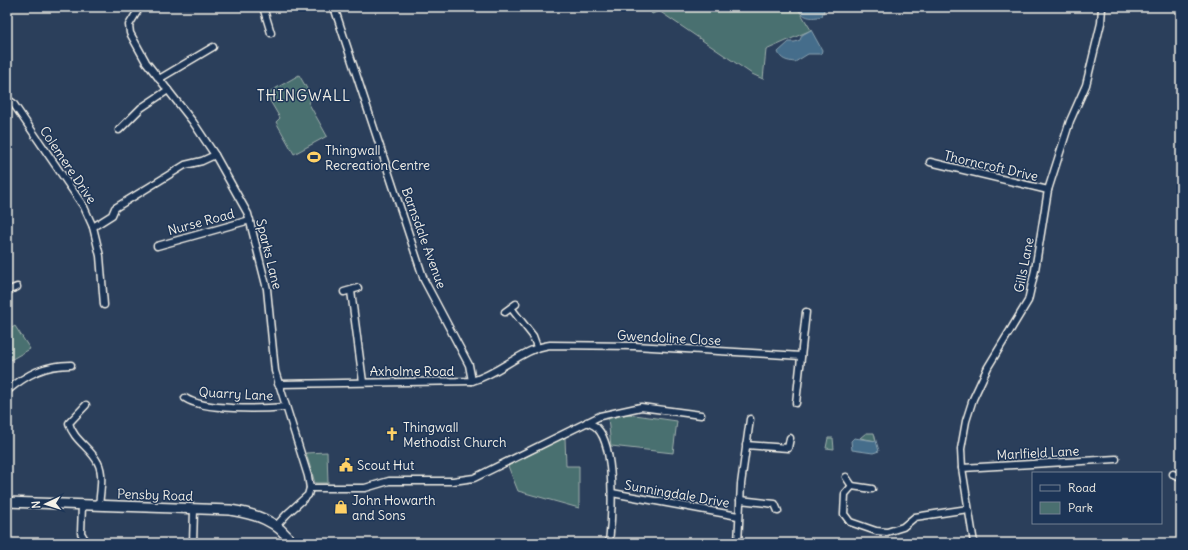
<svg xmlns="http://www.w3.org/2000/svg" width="1188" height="550" font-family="Delius,sans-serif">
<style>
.green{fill:#4a6f70;stroke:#9fb0ac}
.water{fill:#446d8b;stroke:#8aa2b0}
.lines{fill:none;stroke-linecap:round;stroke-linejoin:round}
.minor-casing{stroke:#f4f1e8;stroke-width:9}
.secondary-casing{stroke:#f4f1e8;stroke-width:12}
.minor{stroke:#1d3557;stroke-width:6}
.secondary{stroke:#1d3557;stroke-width:9}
.labels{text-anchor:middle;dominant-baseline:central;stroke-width:3;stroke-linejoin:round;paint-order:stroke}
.poi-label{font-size:13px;fill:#f4f1e8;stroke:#1d3557;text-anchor:start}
.street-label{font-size:13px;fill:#f4f1e8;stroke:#1d3557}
.quarter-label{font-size:15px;letter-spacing:1px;fill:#f4f1e8;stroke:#1d3557}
</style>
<rect width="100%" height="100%" fill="#2b3f5b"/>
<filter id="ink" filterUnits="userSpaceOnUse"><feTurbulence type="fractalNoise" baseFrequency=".025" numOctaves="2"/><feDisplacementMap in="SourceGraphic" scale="8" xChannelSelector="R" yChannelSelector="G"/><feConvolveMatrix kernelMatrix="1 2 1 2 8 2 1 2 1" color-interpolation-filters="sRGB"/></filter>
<g filter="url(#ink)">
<g class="green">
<polygon points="648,7 797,7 811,30 766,50 763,79 752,74 659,11 652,14"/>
<polygon points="299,75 313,99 308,102 327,136 294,154 276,122 280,118 266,94"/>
<polygon points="15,326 30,349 7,362 7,331"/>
<polygon points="628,414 677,421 673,453 611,446 608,418"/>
<polygon points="866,433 874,433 876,441 860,438"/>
<polygon points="565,437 566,466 579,466 579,508 518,491 508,466"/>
<polygon points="828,438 833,438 834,449 826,448"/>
<polygon points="327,452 328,483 315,483 306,453"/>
</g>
<g class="water">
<path d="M797,7h28l-3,9c-11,3 -19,2 -25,-9z"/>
<path d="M811,30l11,20 -1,4h-13l-13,8c-8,-1 -14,-2 -17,-10l11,-10h6l5,-2 2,-5z"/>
<polygon points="854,438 876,441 879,451 873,453 852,450 851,441"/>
</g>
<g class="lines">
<g class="minor-casing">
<g id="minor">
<polyline points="140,7 129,25 130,33 146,62 193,122 215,155 248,214 267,289 275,371 308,476 310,488 308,495 287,514 277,525"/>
<polyline points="263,7 271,33"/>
<polyline points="334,7 424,280 469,365 472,381"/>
<polyline points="159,79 213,47"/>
<polyline points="7,99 13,103 84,207 93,227 112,215 115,208 185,165 202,161 215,155"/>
<polyline points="119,130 141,108 168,90"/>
<polyline points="930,162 1048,190"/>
<polyline points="93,227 100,256 104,305"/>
<polyline points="157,246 250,220"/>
<polyline points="7,291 17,287"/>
<polyline points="351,291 363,382"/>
<polyline points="344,292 358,288"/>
<polyline points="511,308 533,336 537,347"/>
<polyline points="505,312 516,304"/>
<path d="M278,384l194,-3c29,-8 49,-32 78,-36l85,1 166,10"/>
<path d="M7,391c20,-17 38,-26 64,-26"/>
<path d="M185,398c19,13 78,11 101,9"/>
<polyline points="796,403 806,312"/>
<path d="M86,405l-17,18c4,17 22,25 29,40 6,11 2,30 1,43"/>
<path d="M587,422c3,2 8,3 10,6 19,19 15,90 12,115"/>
<polyline points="746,445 788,448 790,438"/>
<polyline points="962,468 1116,459"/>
<polyline points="1173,474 1181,477"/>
<polyline points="846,477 852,486"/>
<polyline points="310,488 365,488 389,481 453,481 474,478 600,416 641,407 701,415"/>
<polyline points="872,489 852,486 845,494 844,514 850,522 876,531 887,532 903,527 915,517 968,509"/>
<polyline points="612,493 738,516"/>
<polyline points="740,500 775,504 778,511"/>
<polyline points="82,505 81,533 87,543"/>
<polyline points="193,543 194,510"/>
<polyline points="738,543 741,484 750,419"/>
<polyline points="974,543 962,468 961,449 966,421 973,399 988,367 1028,301 1035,270 1048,190 1070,121 1086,85 1101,23 1102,7"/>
</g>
</g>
<g class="secondary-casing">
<path id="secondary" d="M7,502l223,8c25,4 47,10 62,33"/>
</g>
<use href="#minor" class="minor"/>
<use href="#secondary" class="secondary"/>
</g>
</g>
<defs>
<g id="stadium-bare" transform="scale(1.08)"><path d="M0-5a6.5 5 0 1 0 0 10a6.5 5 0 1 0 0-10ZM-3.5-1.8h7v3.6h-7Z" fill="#ffd166" stroke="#1d3557" stroke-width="2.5" paint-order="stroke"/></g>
<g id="church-bare" transform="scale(1.08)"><path d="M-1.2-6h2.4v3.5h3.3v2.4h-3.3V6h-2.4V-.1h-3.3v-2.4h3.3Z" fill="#ffd166" stroke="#1d3557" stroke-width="2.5" paint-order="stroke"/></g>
<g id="civic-bare" transform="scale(1.08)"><path d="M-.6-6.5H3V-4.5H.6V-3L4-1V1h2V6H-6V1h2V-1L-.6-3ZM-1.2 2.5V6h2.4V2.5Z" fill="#ffd166" stroke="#1d3557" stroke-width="2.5" paint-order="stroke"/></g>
<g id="shop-bare" transform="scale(1.08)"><path d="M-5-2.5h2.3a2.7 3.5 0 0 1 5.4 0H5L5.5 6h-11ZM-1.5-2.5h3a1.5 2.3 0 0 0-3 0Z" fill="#ffd166" stroke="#1d3557" stroke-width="2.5" paint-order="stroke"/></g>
</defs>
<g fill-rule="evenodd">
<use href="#stadium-bare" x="314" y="157"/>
<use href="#church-bare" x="392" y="434"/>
<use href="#civic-bare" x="346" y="465"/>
<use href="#shop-bare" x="341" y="507"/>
</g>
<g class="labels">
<g class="poi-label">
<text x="325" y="150">Thingwall<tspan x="325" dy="15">Recreation Centre</tspan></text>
<text x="403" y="427">Thingwall<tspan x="403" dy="15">Methodist Church</tspan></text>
<text x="357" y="465">Scout Hut</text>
<text x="352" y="500">John Howarth<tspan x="352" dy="15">and Sons</tspan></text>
</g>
<g class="street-label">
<text transform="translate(68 165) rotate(56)">Colemere Drive</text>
<text transform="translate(991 166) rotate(13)">Thorncroft Drive</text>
<text transform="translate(201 222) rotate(-15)">Nurse Road</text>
<text transform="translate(424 238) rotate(70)">Barnsdale Avenue</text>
<text transform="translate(269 254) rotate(76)">Sparks Lane</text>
<text transform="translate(1024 265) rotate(-79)">Gills Lane</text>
<text transform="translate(669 338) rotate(3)">Gwendoline Close</text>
<text x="412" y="371">Axholme Road</text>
<text transform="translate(236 394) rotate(3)">Quarry Lane</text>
<text transform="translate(1038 453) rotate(-3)">Marlfield Lane</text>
<text transform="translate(677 494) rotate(10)">Sunningdale Drive</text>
<text transform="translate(155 495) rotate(2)">Pensby Road</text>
</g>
<g class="quarter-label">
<text x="304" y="95">THINGWALL</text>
</g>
</g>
<rect width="1188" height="550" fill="none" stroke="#1d3557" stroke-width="24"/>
<rect x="12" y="12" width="1164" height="526" fill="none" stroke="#f4f1e8" stroke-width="1.5" filter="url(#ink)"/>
<rect x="1032" y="472" width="130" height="52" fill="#1d3557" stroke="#738091"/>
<rect x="1040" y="485" width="20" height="6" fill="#1d3557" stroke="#738091"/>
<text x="1068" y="492" font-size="12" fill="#f4f1e8">Road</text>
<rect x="1040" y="502" width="20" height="12" fill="#4a6f70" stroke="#738091"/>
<text x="1068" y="512" font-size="12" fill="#f4f1e8">Park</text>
<g transform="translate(46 504) rotate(266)" stroke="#1d3557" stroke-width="3" paint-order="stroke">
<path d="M0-3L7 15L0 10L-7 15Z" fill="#f4f1e8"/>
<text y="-6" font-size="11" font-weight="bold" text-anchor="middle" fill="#f4f1e8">N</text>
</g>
</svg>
